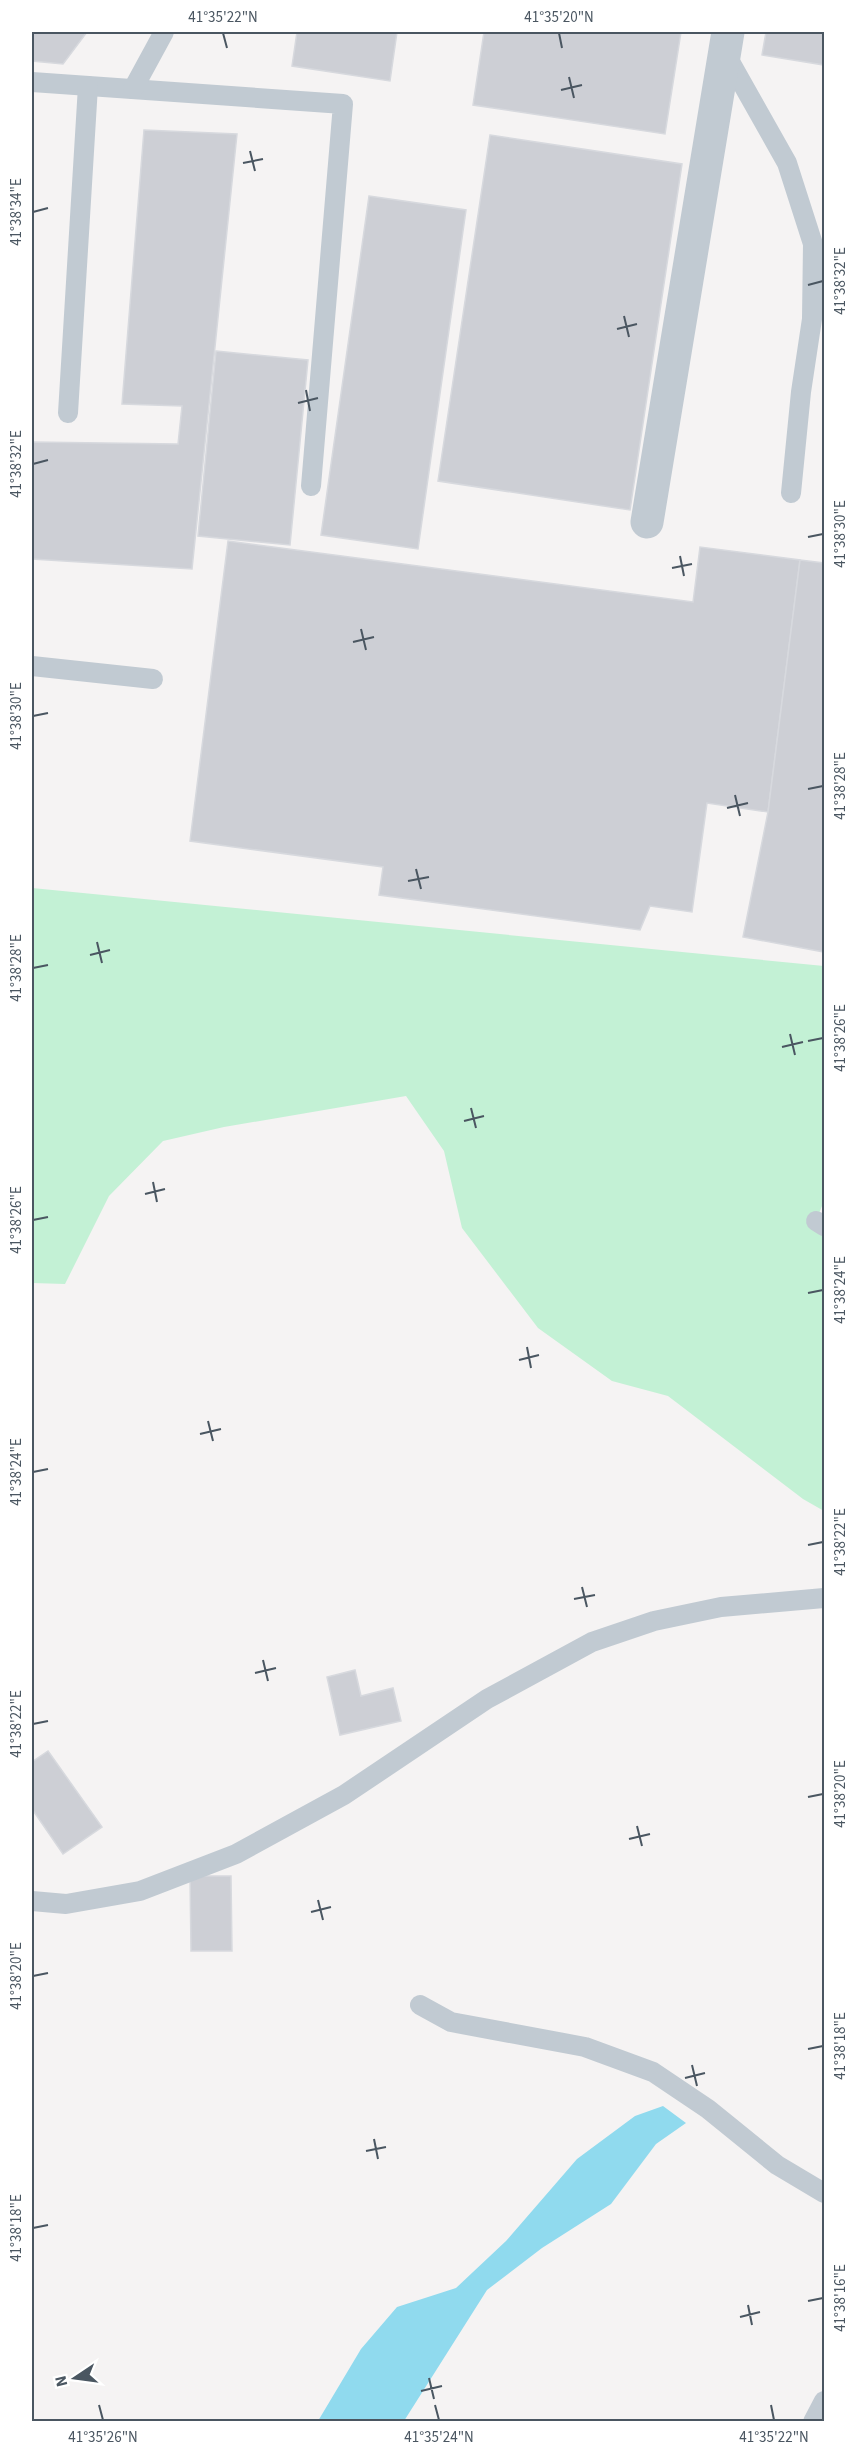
<svg xmlns="http://www.w3.org/2000/svg" width="856" height="2453" font-family="'Source Sans 3',sans-serif">
<style>
.green{fill:#c3f1d5}
.water{fill:#90daee}
.building{fill:#cdcfd5;stroke:#d7d9de;stroke-width:1.5}
.lines{fill:none;stroke-linecap:round;stroke-linejoin:round}
.lane{stroke:#c1cad2;stroke-width:20}
.street{stroke:#c1cad2;stroke-width:33}
.ticks{fill:none;stroke:#4a5661;stroke-width:2}
.neatline{fill:none;stroke:#4a5661;stroke-width:2}
.ticks-label{font-size:15px;text-anchor:middle;fill:#4a5661}
</style>
<rect width="100%" height="100%" fill="#f5f3f3"/>
<polygon class="green" points="32,888 824,966 824,1201 816,1221 824,1226 824,1511 803,1499 668,1396 612,1381 538,1328 462,1228 444,1151 406,1096 224,1127 163,1141 109,1196 65,1284 32,1283"/>
<polygon class="water" points="663,2106 686,2123 656,2144 611,2204 542,2248 487,2290 404,2421 318,2421 361,2349 397,2307 456,2288 506,2241 577,2159 635,2116"/>
<g class="building">
<polygon points="32,32 87,32 63,64 32,61"/>
<polygon points="297,32 397,32 390,81 292,66"/>
<polygon points="484,32 681,32 665,134 473,105"/>
<polygon points="766,32 824,32 824,65 762,55"/>
<polygon points="144,130 237,134 192,569 32,559 32,442 178,444 182,406 122,404"/>
<polygon points="490,135 682,164 630,510 438,481"/>
<polygon points="369,196 466,210 418,549 321,535"/>
<polygon points="216,351 308,360 290,545 198,536"/>
<polygon points="228,541 693,602 700,547 800,560 768,812 707,803 692,912 650,906 640,930 379,895 383,867 190,841"/>
<polygon points="800,560 824,563 824,952 743,937 768,812"/>
<polygon points="355,1670 361,1696 393,1688 401,1721 340,1735 327,1677"/>
<polygon points="48,1751 102,1827 63,1854 32,1809 32,1762"/>
<polygon points="190,1876 231,1876 232,1951 191,1951"/>
</g>
<g class="lines">
<g class="lane">
<polyline points="725,53 787,163 813,244 812,319 801,392 791,493"/>
<polyline points="32,82 343,104 311,486"/>
<polyline points="133,89 164,32"/>
<polyline points="68,413 88,86"/>
<polyline points="32,666 153,679"/>
<polyline points="816,1221 824,1226"/>
<polyline points="32,1901 66,1904 140,1891 236,1854 344,1795 487,1699 592,1642 654,1621 721,1607 824,1598"/>
<polyline points="420,2005 451,2022 585,2047 653,2072 708,2109 777,2165 824,2193"/>
<polyline points="813,2422 824,2401"/>
</g>
<polyline class="street" points="647,522 728,32"/>
</g>
<path class="ticks" d="M223,33l4,15M559,33l3,15M569,77l5,21M561,90l21,-5M250,151l5,20M243,163l20,-4M33,212l15,-4M808,285l15,-4M624,316l5,21M617,329l20,-5M306,390l4,21M298,403l20,-5M33,464l15,-4M808,537l15,-3M680,556l4,20M672,568l20,-4M361,629l5,21M353,642l21,-5M33,716l15,-3M808,789l15,-3M735,795l5,21M727,808l21,-5M416,869l5,20M408,881l21,-4M97,942l5,21M90,955l20,-5M33,968l15,-3M790,1034l5,21M808,1041l15,-3M782,1047l21,-5M471,1108l5,20M464,1121l20,-5M153,1182l4,20M145,1194l20,-5M33,1220l15,-3M808,1293l15,-3M527,1347l4,21M519,1360l20,-5M208,1421l5,20M200,1434l21,-5M33,1472l15,-3M808,1545l15,-3M582,1587l5,20M574,1599l21,-4M263,1660l5,21M255,1673l21,-5M33,1724l15,-3M808,1797l15,-3M637,1826l5,20M629,1839l21,-5M318,1900l5,20M311,1912l20,-5M33,1976l15,-3M808,2049l15,-3M692,2065l5,21M685,2078l20,-5M374,2139l4,20M366,2151l20,-4M33,2228l15,-3M808,2301l15,-3M748,2305l4,20M740,2317l20,-5M429,2378l5,21M421,2391l21,-5M99,2405l4,15M435,2405l4,15M771,2405l3,15"/>
<rect width="856" height="2453" fill="none" stroke="#ffffff" stroke-width="66"/>
<g transform="translate(75 2378) rotate(257)" stroke="#ffffff" stroke-width="4.5" paint-order="stroke">
<path d="M0-4.5L10 22L0 15L-10 22Z" fill="#4a5661"/>
<text y="-9" font-size="16" font-weight="bold" text-anchor="middle" fill="#4a5661">N</text>
</g>
<rect x="33" y="33" width="790" height="2387" class="neatline"/>
<g class="ticks-label">
<text x="223" y="22">41°35'22"N</text>
<text x="559" y="22">41°35'20"N</text>
<text transform="translate(16 212) rotate(-90)" y="5">41°38'34"E</text>
<text transform="translate(840 281) rotate(-90)" y="5">41°38'32"E</text>
<text transform="translate(16 464) rotate(-90)" y="5">41°38'32"E</text>
<text transform="translate(840 534) rotate(-90)" y="5">41°38'30"E</text>
<text transform="translate(16 716) rotate(-90)" y="5">41°38'30"E</text>
<text transform="translate(840 786) rotate(-90)" y="5">41°38'28"E</text>
<text transform="translate(16 968) rotate(-90)" y="5">41°38'28"E</text>
<text transform="translate(840 1038) rotate(-90)" y="5">41°38'26"E</text>
<text transform="translate(16 1220) rotate(-90)" y="5">41°38'26"E</text>
<text transform="translate(840 1290) rotate(-90)" y="5">41°38'24"E</text>
<text transform="translate(16 1472) rotate(-90)" y="5">41°38'24"E</text>
<text transform="translate(840 1542) rotate(-90)" y="5">41°38'22"E</text>
<text transform="translate(16 1724) rotate(-90)" y="5">41°38'22"E</text>
<text transform="translate(840 1794) rotate(-90)" y="5">41°38'20"E</text>
<text transform="translate(16 1976) rotate(-90)" y="5">41°38'20"E</text>
<text transform="translate(840 2046) rotate(-90)" y="5">41°38'18"E</text>
<text transform="translate(16 2228) rotate(-90)" y="5">41°38'18"E</text>
<text transform="translate(840 2298) rotate(-90)" y="5">41°38'16"E</text>
<text x="103" y="2442">41°35'26"N</text>
<text x="439" y="2442">41°35'24"N</text>
<text x="774" y="2442">41°35'22"N</text>
</g>
</svg>
